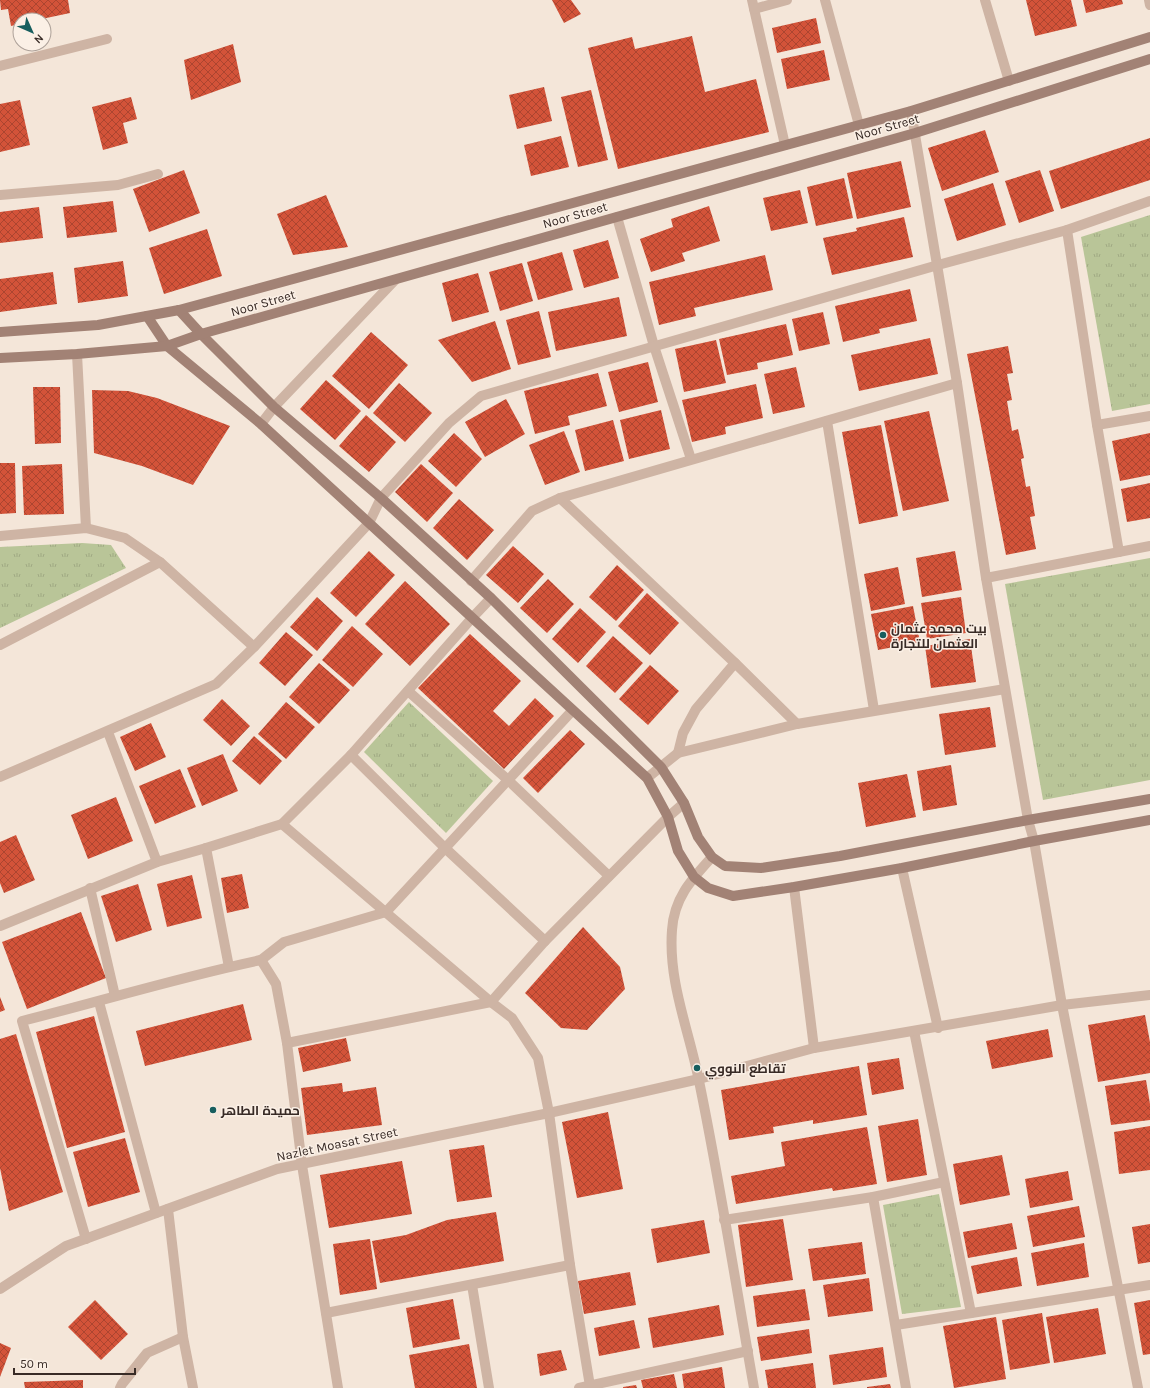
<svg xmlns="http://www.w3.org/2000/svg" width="1150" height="1388" font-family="Karla,Cairo,sans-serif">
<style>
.park{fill:url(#park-tufts)}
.building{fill:url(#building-cross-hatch)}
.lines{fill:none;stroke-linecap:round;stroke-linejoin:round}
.street{stroke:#ceb4a4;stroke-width:10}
.secondary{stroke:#a28275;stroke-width:10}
.poi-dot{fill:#175e5e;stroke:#fbf0e6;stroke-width:1.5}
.labels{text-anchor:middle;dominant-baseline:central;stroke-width:3;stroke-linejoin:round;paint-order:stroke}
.street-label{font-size:13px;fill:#382b26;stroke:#fbf0e6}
.poi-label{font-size:13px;font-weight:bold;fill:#382b26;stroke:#fbf0e6;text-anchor:start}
</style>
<defs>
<pattern id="park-tufts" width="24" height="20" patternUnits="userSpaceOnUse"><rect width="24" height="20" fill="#b9c598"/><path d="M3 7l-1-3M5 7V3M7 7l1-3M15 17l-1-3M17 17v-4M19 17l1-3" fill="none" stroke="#a0a983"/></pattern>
<pattern id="building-cross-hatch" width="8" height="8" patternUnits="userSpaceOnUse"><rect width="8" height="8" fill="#d35339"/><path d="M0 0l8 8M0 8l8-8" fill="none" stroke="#ac4530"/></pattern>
</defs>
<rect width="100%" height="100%" fill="#f4e6d9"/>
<g class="park">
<polygon points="1150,215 1150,404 1112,411 1081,237"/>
<polygon points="82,543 111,545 126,568 0,628 0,547"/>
<polygon points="1150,558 1150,780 1043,800 1005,584"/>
<polygon points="409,702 493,781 446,833 364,752"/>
<polygon points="939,1194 961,1307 902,1314 883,1205"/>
</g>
<g class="building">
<polygon points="0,0 68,0 70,13 37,20 20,20 20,24 11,26 8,9 1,10"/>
<polygon points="552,0 571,0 581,14 564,23"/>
<polygon points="1026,0 1071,0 1077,26 1035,36"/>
<polygon points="1083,0 1122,0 1123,4 1086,13"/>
<polygon points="816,18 821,43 777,53 772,28"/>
<polygon points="692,36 705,92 756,79 769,132 618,169 588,48 632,37 635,49"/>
<polygon points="233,44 241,82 191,100 184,60"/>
<polygon points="824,50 830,80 787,89 781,59"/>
<polygon points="544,87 552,121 517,129 509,95"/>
<polygon points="591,90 608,160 578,167 561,97"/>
<polygon points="131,97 137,119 123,123 128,143 103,150 92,107"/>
<polygon points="20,100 30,145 0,152 0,104"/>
<polygon points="985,130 999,172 942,191 928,148"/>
<polygon points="561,136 569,167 531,176 524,145"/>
<polygon points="1150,138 1150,180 1061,209 1049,171"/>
<polygon points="901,161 911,207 857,219 847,173"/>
<polygon points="184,170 200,213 149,232 133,189"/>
<polygon points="1040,170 1054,211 1019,223 1005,181"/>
<polygon points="844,178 853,218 816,226 807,187"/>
<polygon points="993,183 1006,225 957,241 944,199"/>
<polygon points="800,190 808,223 771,231 763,198"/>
<polygon points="326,195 348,247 293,255 277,214"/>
<polygon points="113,201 117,232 67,238 63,207"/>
<polygon points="709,206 720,241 682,253 685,261 651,272 640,239 673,227 671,219"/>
<polygon points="39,207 43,238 0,243 0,212"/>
<polygon points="904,217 913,257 832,275 823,238 857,231 856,228"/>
<polygon points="207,229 222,276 164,294 149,248"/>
<polygon points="608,240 619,278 584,288 573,250"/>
<polygon points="562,252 573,290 538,300 527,262"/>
<polygon points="765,255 773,290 694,308 696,316 659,325 649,282"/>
<polygon points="123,261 128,296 78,303 74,268"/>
<polygon points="522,263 533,301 500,311 489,272"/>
<polygon points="53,272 57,304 0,312 0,279"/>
<polygon points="478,273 489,312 452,322 442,283"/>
<polygon points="910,289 917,321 879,329 880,333 843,342 835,306"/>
<polygon points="619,297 627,336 556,351 548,312"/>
<polygon points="539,311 551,357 518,365 506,320"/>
<polygon points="823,312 830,344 799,351 792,319"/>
<polygon points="495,321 511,369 472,382 438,340"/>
<polygon points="786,324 793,355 757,363 758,369 727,375 719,339"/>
<polygon points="371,332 408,365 369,409 332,376"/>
<polygon points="930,338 938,374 859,391 851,355"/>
<polygon points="716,340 726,383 684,392 675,349"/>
<polygon points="1008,346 1013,373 1007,374 1012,400 1007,401 1012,431 1018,429 1024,458 1021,459 1026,487 1030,486 1035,516 1030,517 1036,549 1006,555 967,354"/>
<polygon points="648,362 658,402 619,412 608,372"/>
<polygon points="796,367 805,407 773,414 764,374"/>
<polygon points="598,373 607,406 568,416 570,425 535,434 524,391"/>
<polygon points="326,380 361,411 335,440 300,409"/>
<polygon points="399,383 432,413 405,442 373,413"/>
<polygon points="756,384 763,418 725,427 726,434 692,442 682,400"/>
<polygon points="33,387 60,387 61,443 35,444"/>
<polygon points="92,390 128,391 157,398 230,426 193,485 142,466 94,453"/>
<polygon points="506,399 525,434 485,457 465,422"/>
<polygon points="661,410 670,449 629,459 620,420"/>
<polygon points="929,411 949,501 903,511 884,421"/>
<polygon points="366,415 396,442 369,472 339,446"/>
<polygon points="613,420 624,461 585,471 575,430"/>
<polygon points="881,425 898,516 859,524 842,432"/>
<polygon points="564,431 580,472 545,485 529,445"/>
<polygon points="454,433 482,459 456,487 428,461"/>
<polygon points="1150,433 1150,475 1120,481 1112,441"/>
<polygon points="0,463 15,463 16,513 0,514"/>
<polygon points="62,464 64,514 24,515 22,466"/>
<polygon points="421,464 453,493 427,522 395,492"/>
<polygon points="1150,483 1150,518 1127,522 1121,489"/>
<polygon points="459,499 494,530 467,560 433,528"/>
<polygon points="513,546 544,574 518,603 486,575"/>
<polygon points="369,551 395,575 356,617 330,593"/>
<polygon points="955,551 962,590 922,597 916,558"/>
<polygon points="617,565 644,590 616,621 589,597"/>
<polygon points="898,567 905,604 871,611 864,574"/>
<polygon points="548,579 574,604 547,633 520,608"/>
<polygon points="405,581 450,624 410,666 365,624"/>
<polygon points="647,593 679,623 650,655 618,626"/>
<polygon points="317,597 343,621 317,651 290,627"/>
<polygon points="961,597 966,633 927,639 921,603"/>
<polygon points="913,606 920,642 878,650 871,614"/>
<polygon points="580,608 606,632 578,663 552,639"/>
<polygon points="352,626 383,654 353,687 322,660"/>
<polygon points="286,632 313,655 285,686 259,663"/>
<polygon points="470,634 521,681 493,711 509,726 535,698 554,716 504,769 418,688"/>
<polygon points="613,636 643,663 615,693 586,666"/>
<polygon points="970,639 976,682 931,688 925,646"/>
<polygon points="319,663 350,690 319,724 289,697"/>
<polygon points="650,665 679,691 648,725 619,699"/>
<polygon points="222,699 250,726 231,746 203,720"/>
<polygon points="286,702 315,727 286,759 258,734"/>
<polygon points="990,707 996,747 945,755 939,714"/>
<polygon points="151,723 166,757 135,771 120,737"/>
<polygon points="570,730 585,744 538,793 523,778"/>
<polygon points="254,736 282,761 260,785 232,761"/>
<polygon points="223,754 238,791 202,806 187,768"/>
<polygon points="951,765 957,805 923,811 917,771"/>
<polygon points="180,769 196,807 155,824 139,786"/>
<polygon points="907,774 916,817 866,827 858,783"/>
<polygon points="116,797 133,841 88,859 71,815"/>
<polygon points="16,835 35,880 4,893 0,883 0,842"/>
<polygon points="242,874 249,908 227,913 221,878"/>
<polygon points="192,875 202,918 167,927 157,884"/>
<polygon points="138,884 152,930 116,942 101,896"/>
<polygon points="81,912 106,978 27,1009 2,942"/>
<polygon points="583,927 620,967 625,989 587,1030 561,1028 525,993"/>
<polygon points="0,997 5,1010 0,1012"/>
<polygon points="243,1004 252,1040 145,1066 136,1031"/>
<polygon points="1145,1015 1150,1042 1150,1073 1098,1082 1088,1025"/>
<polygon points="94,1016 125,1132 67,1148 36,1032"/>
<polygon points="1048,1029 1053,1057 992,1069 986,1041"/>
<polygon points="16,1034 63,1192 9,1211 0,1168 0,1039"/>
<polygon points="346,1038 351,1061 303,1072 298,1048"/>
<polygon points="899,1058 904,1089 872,1095 867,1063"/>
<polygon points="859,1066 867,1115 813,1124 813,1120 773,1127 774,1133 729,1140 721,1090"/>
<polygon points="1146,1080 1150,1104 1150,1120 1111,1125 1105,1086"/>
<polygon points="342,1083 343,1092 376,1087 382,1125 307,1135 301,1088"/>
<polygon points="608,1112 623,1189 577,1198 562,1122"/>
<polygon points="918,1119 927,1175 887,1182 878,1126"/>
<polygon points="1150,1126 1150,1170 1119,1174 1114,1132"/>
<polygon points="867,1127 877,1184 833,1191 832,1188 736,1204 731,1176 785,1166 781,1142"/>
<polygon points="125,1138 140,1192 88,1207 73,1152"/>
<polygon points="484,1145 492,1197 457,1202 449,1150"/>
<polygon points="1002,1155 1010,1195 960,1205 953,1164"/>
<polygon points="402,1161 412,1214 329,1228 320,1175"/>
<polygon points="1068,1171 1073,1200 1030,1208 1025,1179"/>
<polygon points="1079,1206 1085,1237 1033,1247 1027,1216"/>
<polygon points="496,1212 504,1261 380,1283 372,1241 406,1235 447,1220"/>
<polygon points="783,1219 793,1280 746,1287 738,1225"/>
<polygon points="704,1220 710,1253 657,1263 651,1229"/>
<polygon points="1012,1223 1017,1249 968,1258 963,1232"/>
<polygon points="1150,1224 1150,1262 1138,1264 1132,1227"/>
<polygon points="370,1239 377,1289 340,1295 333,1244"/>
<polygon points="862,1242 866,1274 813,1281 808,1249"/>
<polygon points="1084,1243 1089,1277 1037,1286 1031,1253"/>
<polygon points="1017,1257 1022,1286 977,1294 971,1266"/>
<polygon points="630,1272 636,1305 584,1314 578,1281"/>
<polygon points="869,1278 873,1311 828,1317 823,1285"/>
<polygon points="805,1289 810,1320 757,1327 753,1296"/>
<polygon points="453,1299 460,1339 413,1348 406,1308"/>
<polygon points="95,1300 128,1334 101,1360 68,1327"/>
<polygon points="1150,1300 1150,1354 1143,1355 1134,1303"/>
<polygon points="719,1305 724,1335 653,1348 648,1318"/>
<polygon points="1098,1308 1106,1354 1054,1363 1046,1317"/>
<polygon points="1042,1313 1050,1363 1010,1370 1002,1320"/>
<polygon points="996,1317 1006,1379 954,1388 943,1326"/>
<polygon points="634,1320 640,1348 599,1356 594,1328"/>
<polygon points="809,1329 812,1353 761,1361 757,1337"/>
<polygon points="0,1343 11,1348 0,1377"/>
<polygon points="469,1344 477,1388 415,1388 409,1355"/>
<polygon points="883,1347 887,1377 833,1385 829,1355"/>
<polygon points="561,1350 567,1370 540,1376 537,1354"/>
<polygon points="813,1363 816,1388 768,1388 765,1370"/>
<polygon points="722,1367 725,1388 684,1388 682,1374"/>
<polygon points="674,1374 677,1388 643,1388 641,1380"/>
<polygon points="83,1380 83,1388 25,1388 24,1382"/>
<polygon points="890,1384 891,1388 867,1388 867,1387"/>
<polygon points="636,1385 637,1388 623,1388 623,1387"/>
</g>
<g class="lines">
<g class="street">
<polyline points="752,0 785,145"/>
<polyline points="825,0 859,125"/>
<polyline points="985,0 1009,81"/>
<polyline points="1149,0 1150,5"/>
<polyline points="754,9 787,0"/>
<polyline points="0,66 107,39"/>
<polyline points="911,111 957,383 986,578 1028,820 1034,841 1062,1005 1138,1388"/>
<polyline points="0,195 118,185 158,174"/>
<polyline points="617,217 654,346 691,459"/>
<polyline points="1067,230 1097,425 1119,552"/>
<polyline points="77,354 86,528"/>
<polyline points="827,421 874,710"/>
<polyline points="261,424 274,407 395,280"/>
<polyline points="1097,425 1150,416"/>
<polyline points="560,498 735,663 797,724"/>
<polyline points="0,536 86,528 125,538 160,562 254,647"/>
<polyline points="986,578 1150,546"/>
<polyline points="471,581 532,511 560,498 957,383"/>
<polyline points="0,645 160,562"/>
<polyline points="408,691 508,780 609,876"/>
<polyline points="108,732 157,862"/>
<polyline points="678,753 683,733 696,709 735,663"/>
<polyline points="351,755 445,848 545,941"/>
<polyline points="0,777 216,684 254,647 369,523 381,498 449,423 481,396 938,265 1067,230 1150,201"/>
<polyline points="647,778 678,753 797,724 1005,689"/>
<polyline points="282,824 491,1002 512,1018 538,1058 549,1113 570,1265 590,1386"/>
<polyline points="206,848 229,967"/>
<path d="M712,857c-21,23 -38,41 -40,73 -4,52 17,100 27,151 21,102 37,205 55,307"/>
<polyline points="902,868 938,1028"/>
<polyline points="794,887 814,1048"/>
<polyline points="90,888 115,996"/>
<polyline points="0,926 157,862 206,848 282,824 351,755 472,618 491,598"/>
<polyline points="261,960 284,942 386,912 572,711"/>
<polyline points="99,1002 156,1213"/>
<polyline points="914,1031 971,1313"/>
<polyline points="287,1043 491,1002 545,941 668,817 684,803"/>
<polyline points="873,1197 906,1388"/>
<polyline points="168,1209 183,1337 193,1388"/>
<polyline points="724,1220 873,1197 944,1182"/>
<path d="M86,1239l-64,-218c80,-20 158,-44 239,-61l15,24 11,59 15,122 36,223"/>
<polyline points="472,1285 489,1388"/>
<polyline points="0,1289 66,1246 277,1169 549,1113 699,1079 814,1048 1062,1005 1150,995"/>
<polyline points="326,1313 570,1265"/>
<polyline points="896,1325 1150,1285"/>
<polyline points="120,1388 122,1384 147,1353 183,1337"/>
<polyline points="579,1388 748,1351"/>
</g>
<g class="secondary">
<polyline points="179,310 201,334 274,407 381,498 491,598 661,767 684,803 698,837 712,857 725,866 761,868 840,856 1028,820 1150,799"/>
<polyline points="147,316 167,346 261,424 647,778 668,817 678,851 694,877 708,888 733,896 794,887 902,868 1034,841 1150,820"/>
<polyline points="0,332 98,325 179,310 911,111 1150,37"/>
<polyline points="0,358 77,354 167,346 201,334 915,133 1150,59"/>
</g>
</g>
<g class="poi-dot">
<circle cx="883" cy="635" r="4"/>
<circle cx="697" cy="1068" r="4"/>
<circle cx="213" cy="1110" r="4"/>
</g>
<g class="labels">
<g class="street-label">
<text transform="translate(887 127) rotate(-16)">Noor Street</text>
<text transform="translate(575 215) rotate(-16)">Noor Street</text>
<text transform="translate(263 303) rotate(-16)">Noor Street</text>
<text transform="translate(337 1144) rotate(-12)">Nazlet Moasat Street</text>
</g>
<g class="poi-label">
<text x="891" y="628">بيت محمد عثمان<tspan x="891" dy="15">العثمان للتجارة</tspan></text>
<text x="705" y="1068">تقاطع النووي</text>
<text x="221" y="1110">حميدة الطاهر</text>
</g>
</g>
<g transform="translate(32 32) rotate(135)"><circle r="19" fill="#fbf0e6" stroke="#ada199"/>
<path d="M0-3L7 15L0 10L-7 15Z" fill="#175e5e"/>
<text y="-6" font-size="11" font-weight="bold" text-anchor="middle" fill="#382b26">N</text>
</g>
<path d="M14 1368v6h121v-6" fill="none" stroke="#382b26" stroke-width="2"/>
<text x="20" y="1368" font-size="12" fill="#382b26" stroke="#fbf0e6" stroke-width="3" paint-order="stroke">50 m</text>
</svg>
